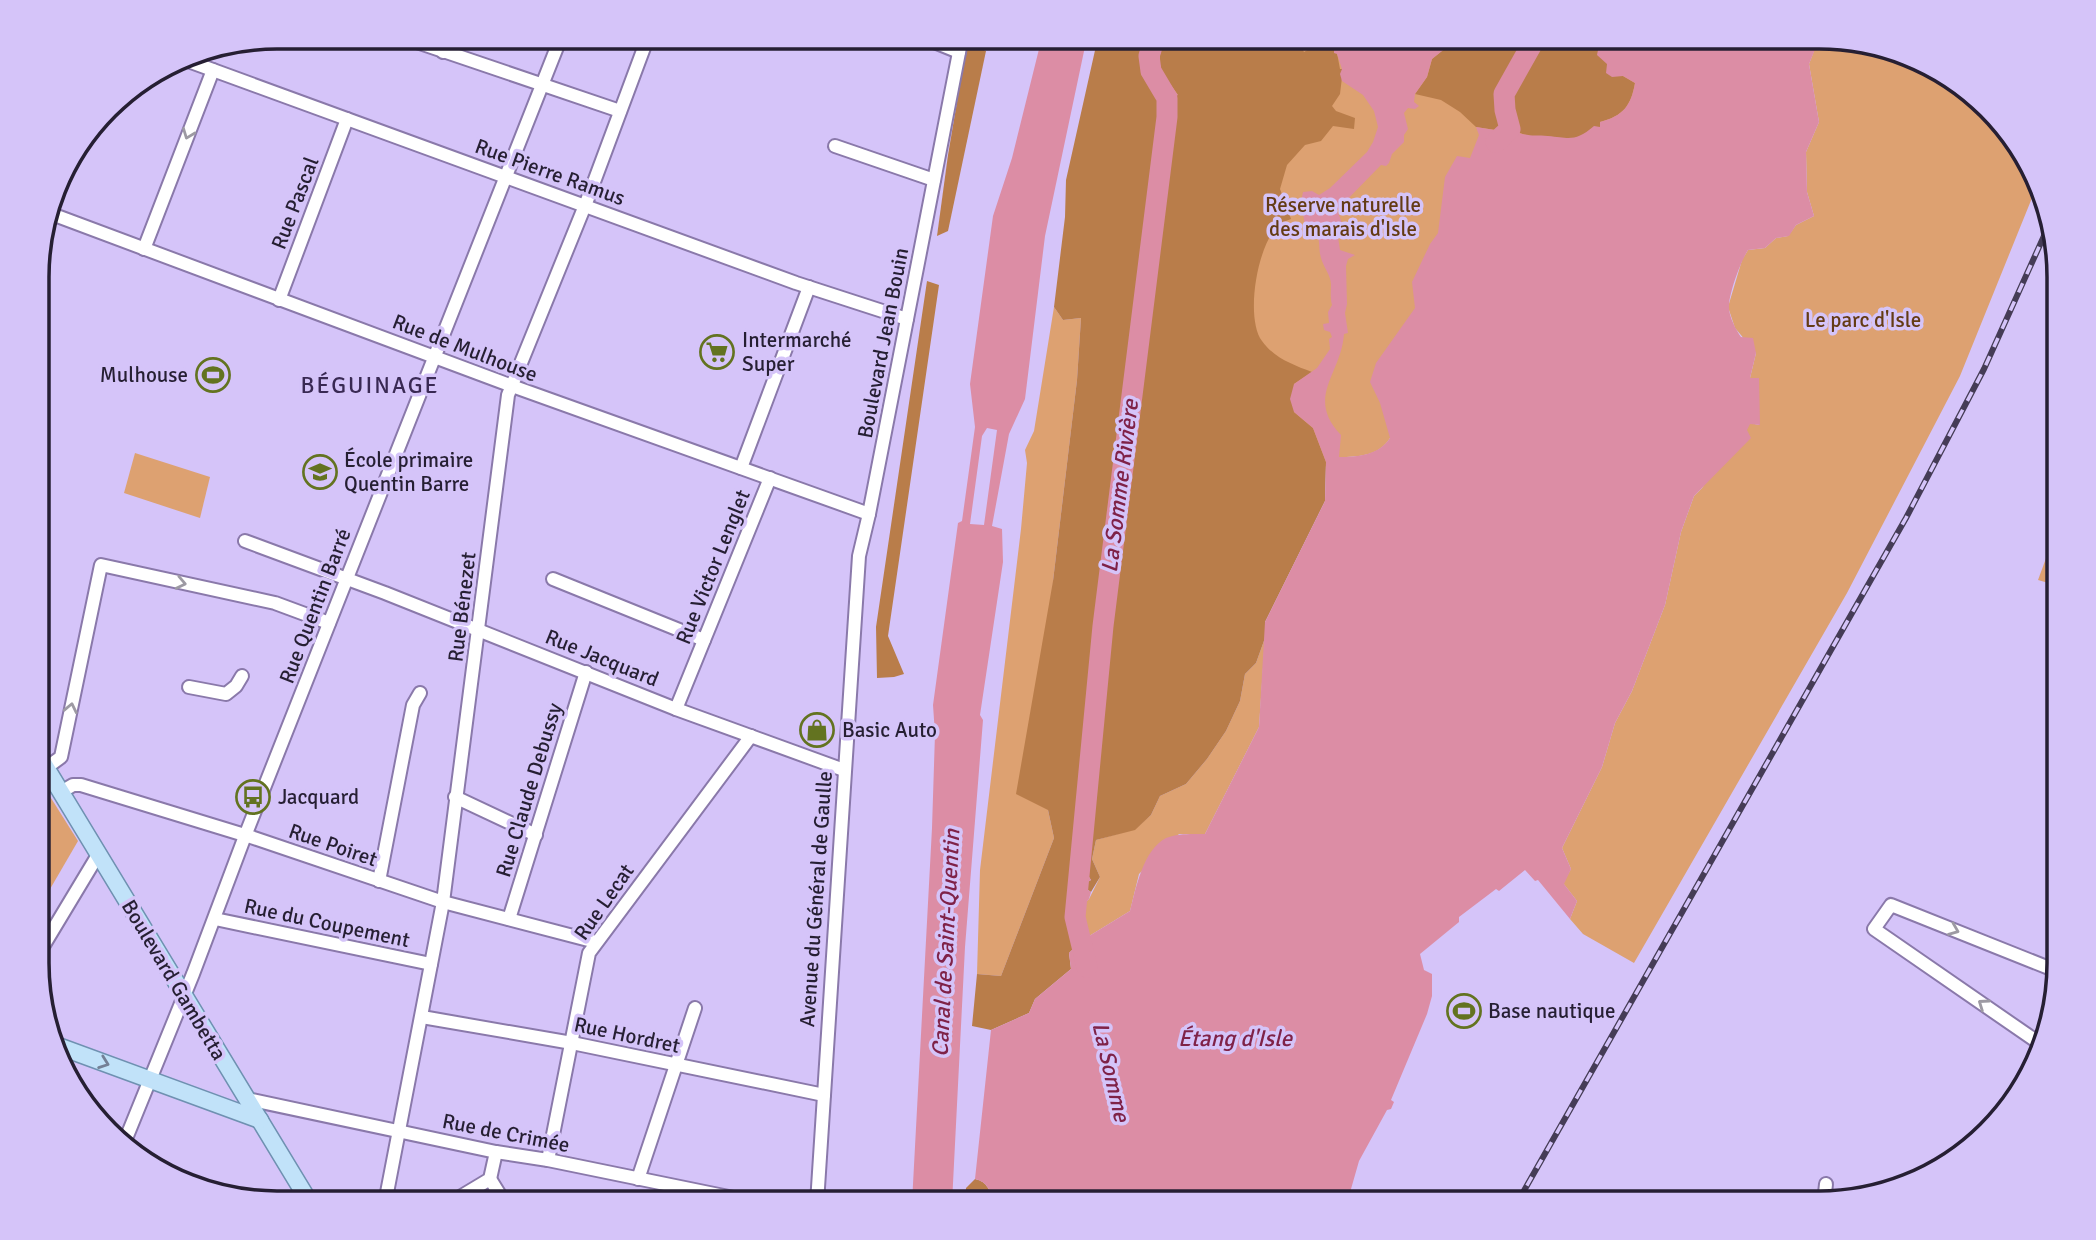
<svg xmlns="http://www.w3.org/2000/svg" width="2096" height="1240" font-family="Signika,sans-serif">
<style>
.green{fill:#dda171}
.forest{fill:#b97d4a}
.water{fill:#dc8da5;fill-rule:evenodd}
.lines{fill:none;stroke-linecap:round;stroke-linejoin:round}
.river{stroke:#dc8da5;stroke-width:21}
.minor-casing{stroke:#8a79aa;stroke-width:16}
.major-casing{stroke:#6f91b1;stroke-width:19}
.minor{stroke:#fff;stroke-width:12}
.major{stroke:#c1e2f9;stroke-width:16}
.rail-casing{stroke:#453c56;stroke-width:6}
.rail{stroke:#d5c4f9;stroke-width:3.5;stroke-dasharray:10;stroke-linecap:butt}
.oneway{stroke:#9d9aa3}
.oneway2{stroke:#748096}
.labels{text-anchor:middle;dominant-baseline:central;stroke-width:7;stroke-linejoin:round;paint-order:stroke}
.street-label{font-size:21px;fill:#261f33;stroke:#d5c4f9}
.park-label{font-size:21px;fill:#643b14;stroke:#d5c4f9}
.poi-label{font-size:21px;fill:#261f33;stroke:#d5c4f9;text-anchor:start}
.neighbourhood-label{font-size:23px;letter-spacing:2px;fill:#392953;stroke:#d5c4f9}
.water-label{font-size:23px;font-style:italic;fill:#7f2248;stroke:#d5c4f9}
.rim{fill:none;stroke:#261f33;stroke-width:3.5}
</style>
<rect width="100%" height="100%" fill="#d5c4f9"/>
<g class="green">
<path d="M1167,37h651l-1,7 3,-7 119,32 88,88 9,31 -76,188 -113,217 -213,370 -51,-29 -13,-15 7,-18 -14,-18 8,-14 -9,-21 40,-81 13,-44 17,-32 33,-86 16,-73 13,-36 8,-8 48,-65 9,2v-47h-9l6,-25 -21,-25 -7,-21 14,-47 6,-10 17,-2 11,-10 12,-2 8,-11 18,-9 -7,-24 -1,-40 13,-30 -10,-58 5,-13 -424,387c-11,18 -32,19 -51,19v-8l-243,310z"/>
<polygon points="1054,307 1063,320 1081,318 1077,380 1053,581 1048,810 1054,838 1001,976 977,974 980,870 1021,529 1027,463 1025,450 1034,431"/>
<polygon points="135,453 210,477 200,518 124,493"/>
<polygon points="2059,523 2059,586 2038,580"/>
<polygon points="1265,638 1259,727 1205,834 1179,834 1139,874 1130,911 1081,941 1075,917 1077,911 1089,899 1100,877 1092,859 1096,840 1135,829 1151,815 1160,796 1186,784 1207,759 1226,731 1240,701 1245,674 1256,663"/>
<polygon points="39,779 78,841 39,908"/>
</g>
<g class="forest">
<path d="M1098,37h45l-2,26 37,32c-17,-24 -25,-29 -12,-58h141v4l-6,5 3,6 9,-5 -2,-10h18l8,16 3,16h3l-3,25 -8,12 4,5 19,7 -1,11 -21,-3 -12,15 -16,4 -18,20 -7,24 11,30c-5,2 -11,4 -14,8 -20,20 -32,91 -15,114 12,17 31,24 50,31l-18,12v28l19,16 13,34 -1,39 -60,121v16l-9,25 -11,11 -5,27 -14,30 -19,28 -21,25 -26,12 -9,19 -16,15 -39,10 -4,19 8,18 -9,15 -3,-2 -2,-7 5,-3 -9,-13 -3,7 2,6 -3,6 -6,3 3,2 -5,9 3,17h2l6,24 -12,12 2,16 -36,30 -6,14 -38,17 -19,-4 5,-52 24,2 53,-138 -6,-28 -32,-16 37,-213 24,-201 4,-62 -18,2 -9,-13 11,-90 1,-37z"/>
<path d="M1454,37h151l-5,4 23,35 12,7c-4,23 -12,33 -35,39v5c-7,2 -13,7 -20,10 -14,4 -53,1 -65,-6l-1,-8 -7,-1 -1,7 -11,1 -19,-3 -16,-15 -19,-12 -26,-6 12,-17 5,-18 18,-15z"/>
<polygon points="967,43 986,51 948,231 937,236 948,155"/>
<polygon points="927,281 939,285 888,636 904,674 894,677 877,678 876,627"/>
<path d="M975,1179c12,2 16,13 19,24h-29l1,-15z"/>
</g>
<g class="water">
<path d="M1042,37h45l-42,199 -20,163 -16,35 -17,92 10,3 1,33 -23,153 3,5 -18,227 -13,256h-40l20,-375 3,-94 -2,-29 25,-182 4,-2 13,-94 -5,-43 23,-168 19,-58zM987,428l10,2 -13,95 -14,-1 12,-88z"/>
<path d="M1143,37h23c-13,29 -5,34 12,58l-17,9 -20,-41z"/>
<path d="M1329,37h125l-3,7 -19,15 -5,18 -12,17 -1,8 5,4 -4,3 -7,-1 -4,5 4,16 -4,6v7l-12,12 -3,9 -3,3 -5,-1 -44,45 7,18 -6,9 2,13 15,5 -7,4 -2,7 1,38 -2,9 3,20 -4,1c-3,41 -39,63 -3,101l-2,22c19,0 40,-2 51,-19l-10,-35 -10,-21 6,-19 39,-55 -3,-26 18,-38 8,-11 7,-56 12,-21 13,2 9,-23 -3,-8 19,3 10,-1 4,-8 5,2 1,8c12,6 20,4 33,5 22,2 27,6 46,-10l6,1v-5c23,-6 31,-16 35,-39l-12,-7 -11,1 -6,-4 1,-9 -10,-9 3,-15 5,-3h215l-11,27 10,58 -13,30 1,40 7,24 -18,9 -7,11 -13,2 -11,10 -17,2c-8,13 -18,41 -19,55 -1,10 7,25 12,32l12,1 3,15 -6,25h9l1,47 -10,-1 -3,6 4,8 -57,58 -13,36 -16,73 -33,86 -17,32 -13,44 -40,81 9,21 -7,15 13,17 -7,18 -32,-39 -3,1 -10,-11 -26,21 -3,-2 -37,28v5l-39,32 4,16 8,4v22l-5,18 -36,86 3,2 -3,7 -4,1 -28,51 -12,42h-353c-3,-11 -7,-22 -19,-24l16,-149 38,-17 6,-14 36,-30 -2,-16 12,-12 49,-30c6,-23 13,-61 36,-73 12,-5 26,-4 39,-4l54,-107 6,-105 60,-121 1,-39 -13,-34 -19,-16 -4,-13 4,-15 23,-16 13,-19 -1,-10 3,-2 -2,-5 -6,-2 -1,-6 6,-1 -1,-11 4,-7c-2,-8 -1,-13 -1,-21 0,-8 -8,-18 -10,-26 -4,-15 3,-23 -16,-32l-4,-25 2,-9 9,-1 7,4 11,-7 37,-36 6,-10 5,-15 -4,-16 -11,-16 -21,-14 -2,-7 2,-5 -5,-15 -3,-1v-8z"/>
<polygon points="1082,866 1091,880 1086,883 1088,890 1091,892 1089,899 1073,917 1073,910 1069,904 1075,892 1072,889 1078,885 1081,880 1079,869"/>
</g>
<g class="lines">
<g class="river">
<polyline points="1496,142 1510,129 1505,110 1504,94 1536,37"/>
<polyline points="1087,967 1075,917 1103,626 1167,117 1167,98 1151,71 1149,56 1155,37"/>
</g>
<g class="minor-casing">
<g id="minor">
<polyline points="402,37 620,111"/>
<polyline points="922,37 959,52"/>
<polyline points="443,52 449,37"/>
<polyline points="180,58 796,283 907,319"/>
<polyline points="835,146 934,180"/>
<polyline points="49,213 512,386 869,514"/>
<polyline points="144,249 213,70"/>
<polyline points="279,300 347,119"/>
<polyline points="741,468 809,287"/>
<polyline points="245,541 385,593 676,709 844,770"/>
<polyline points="553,579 704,640"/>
<polyline points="189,687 226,694 236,686 242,676"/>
<polyline points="676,709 770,478"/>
<polyline points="46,768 61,757 101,565 275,603 329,623"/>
<polyline points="61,792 73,785 81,785 251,837 443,902 596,942"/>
<polyline points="455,797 536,835"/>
<polyline points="379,881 413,705 420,693"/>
<polyline points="215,919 431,964"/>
<polyline points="509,919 586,672"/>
<polyline points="39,953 98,855"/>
<polyline points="422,1017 572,1043 824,1095"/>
<polyline points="2039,1043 1874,929 1891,905 2059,972"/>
<polyline points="247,1099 496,1152 548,1160 758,1203"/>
<polyline points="125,1141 193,974 245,836 561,37"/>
<polyline points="548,1160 589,953 751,736"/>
<polyline points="490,1179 505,1203"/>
<polyline points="638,1179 695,1008"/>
<polyline points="385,1203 443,902 508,395 588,198 648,37"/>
<polyline points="450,1203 490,1179 496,1152"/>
<polyline points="817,1203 859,556 869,514 962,37"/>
<polyline points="1824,1203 1826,1184"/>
</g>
</g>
<g class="major-casing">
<g id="major">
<polyline points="39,756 310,1203"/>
<polyline points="58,1046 260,1120"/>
</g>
</g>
<use href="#minor" class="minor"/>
<use href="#major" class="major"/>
<g class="rail-casing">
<polyline id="rail" points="1517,1203 1906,518 1984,369 2048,227"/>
</g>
<use href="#rail" class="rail"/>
</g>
<defs><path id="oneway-chevron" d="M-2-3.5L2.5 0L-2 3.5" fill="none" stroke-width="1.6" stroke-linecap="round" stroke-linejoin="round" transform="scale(1.75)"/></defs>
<g class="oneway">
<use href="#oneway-chevron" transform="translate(188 134) rotate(111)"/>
<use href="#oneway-chevron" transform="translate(181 583) rotate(12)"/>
<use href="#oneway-chevron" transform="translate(71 708) rotate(-78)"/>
<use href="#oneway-chevron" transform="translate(1954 930) rotate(22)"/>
<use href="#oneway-chevron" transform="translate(1983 1004) rotate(-145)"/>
</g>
<use class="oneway2" href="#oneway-chevron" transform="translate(104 1063) rotate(20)"/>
<defs>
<g id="supermarket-ring" transform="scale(1.75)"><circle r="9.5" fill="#d5c4f9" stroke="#637320" stroke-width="1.5"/><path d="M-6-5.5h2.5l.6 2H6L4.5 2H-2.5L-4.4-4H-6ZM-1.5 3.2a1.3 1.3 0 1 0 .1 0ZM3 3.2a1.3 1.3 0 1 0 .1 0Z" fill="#637320"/></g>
<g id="stadium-ring" transform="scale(1.75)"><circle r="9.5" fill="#d5c4f9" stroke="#637320" stroke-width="1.5"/><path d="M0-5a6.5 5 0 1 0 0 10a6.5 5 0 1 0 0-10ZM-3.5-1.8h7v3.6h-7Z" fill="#637320"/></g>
<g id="school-ring" transform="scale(1.75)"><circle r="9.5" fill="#d5c4f9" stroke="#637320" stroke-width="1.5"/><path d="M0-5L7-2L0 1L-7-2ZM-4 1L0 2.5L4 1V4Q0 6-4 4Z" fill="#637320"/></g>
<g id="shop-ring" transform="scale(1.75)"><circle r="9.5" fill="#d5c4f9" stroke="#637320" stroke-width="1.5"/><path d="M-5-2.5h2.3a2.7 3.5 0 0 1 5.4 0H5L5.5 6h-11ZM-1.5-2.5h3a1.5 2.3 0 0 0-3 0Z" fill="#637320"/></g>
<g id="bus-ring" transform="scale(1.75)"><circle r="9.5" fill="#d5c4f9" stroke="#637320" stroke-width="1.5"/><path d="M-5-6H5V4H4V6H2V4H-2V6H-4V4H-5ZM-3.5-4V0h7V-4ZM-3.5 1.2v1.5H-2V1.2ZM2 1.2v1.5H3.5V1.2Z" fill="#637320"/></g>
</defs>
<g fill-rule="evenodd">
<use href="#supermarket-ring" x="717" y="352"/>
<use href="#stadium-ring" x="213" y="375"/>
<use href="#school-ring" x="320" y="472"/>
<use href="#shop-ring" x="817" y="730"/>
<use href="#bus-ring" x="253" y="797"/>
<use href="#stadium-ring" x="1464" y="1011"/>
</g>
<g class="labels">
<g class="street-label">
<text transform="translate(550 172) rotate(20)">Rue Pierre Ramus</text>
<text transform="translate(295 203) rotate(-69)">Rue Pascal</text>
<text transform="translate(883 343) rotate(-79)">Boulevard Jean Bouin</text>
<text transform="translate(465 348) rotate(21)">Rue de Mulhouse</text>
<text transform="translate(713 567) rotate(-68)">Rue Victor Lenglet</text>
<text transform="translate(315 606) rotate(-69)">Rue Quentin Barré</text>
<text transform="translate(462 607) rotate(-83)">Rue Bénezet</text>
<text transform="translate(602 658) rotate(22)">Rue Jacquard</text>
<text transform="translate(529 790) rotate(-73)">Rue Claude Debussy</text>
<text transform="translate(333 845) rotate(19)">Rue Poiret</text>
<text transform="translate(816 899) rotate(-86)">Avenue du Général de Gaulle</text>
<text transform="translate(604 902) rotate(-55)">Rue Lecat</text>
<text transform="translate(327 923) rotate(12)">Rue du Coupement</text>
<text transform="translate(174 980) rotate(59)">Boulevard Gambetta</text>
<text transform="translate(627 1035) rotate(12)">Rue Hordret</text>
<text transform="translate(506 1133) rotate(11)">Rue de Crimée</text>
</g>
<g class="park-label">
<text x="1343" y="205">Réserve naturelle<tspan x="1343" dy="24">des marais d'Isle</tspan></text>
<text x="1863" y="320">Le parc d'Isle</text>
</g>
<g class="poi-label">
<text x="742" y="340">Intermarché<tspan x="742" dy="24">Super</tspan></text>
<text x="188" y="375" text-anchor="end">Mulhouse</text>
<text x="344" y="460">École primaire<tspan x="344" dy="24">Quentin Barre</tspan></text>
<text x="842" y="730">Basic Auto</text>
<text x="278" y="797">Jacquard</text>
<text x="1488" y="1011">Base nautique</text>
</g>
<g class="neighbourhood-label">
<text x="370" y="385">BÉGUINAGE</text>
</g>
<g class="water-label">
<text transform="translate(1120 486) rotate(-83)">La Somme Rivière</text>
<text transform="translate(946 943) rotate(-87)">Canal de Saint-Quentin</text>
<text x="1235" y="1038">Étang d'Isle</text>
<text transform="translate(1111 1072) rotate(77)">La Somme</text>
</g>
</g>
<path d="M0 0H2096V1240H0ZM277 49H1819A228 228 0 0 1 2047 277V963A228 228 0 0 1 1819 1191H277A228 228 0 0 1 49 963V277A228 228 0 0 1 277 49Z" fill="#d5c4f9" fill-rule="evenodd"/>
<path class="rim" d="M277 49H1819A228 228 0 0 1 2047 277V963A228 228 0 0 1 1819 1191H277A228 228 0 0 1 49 963V277A228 228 0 0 1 277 49Z"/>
</svg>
